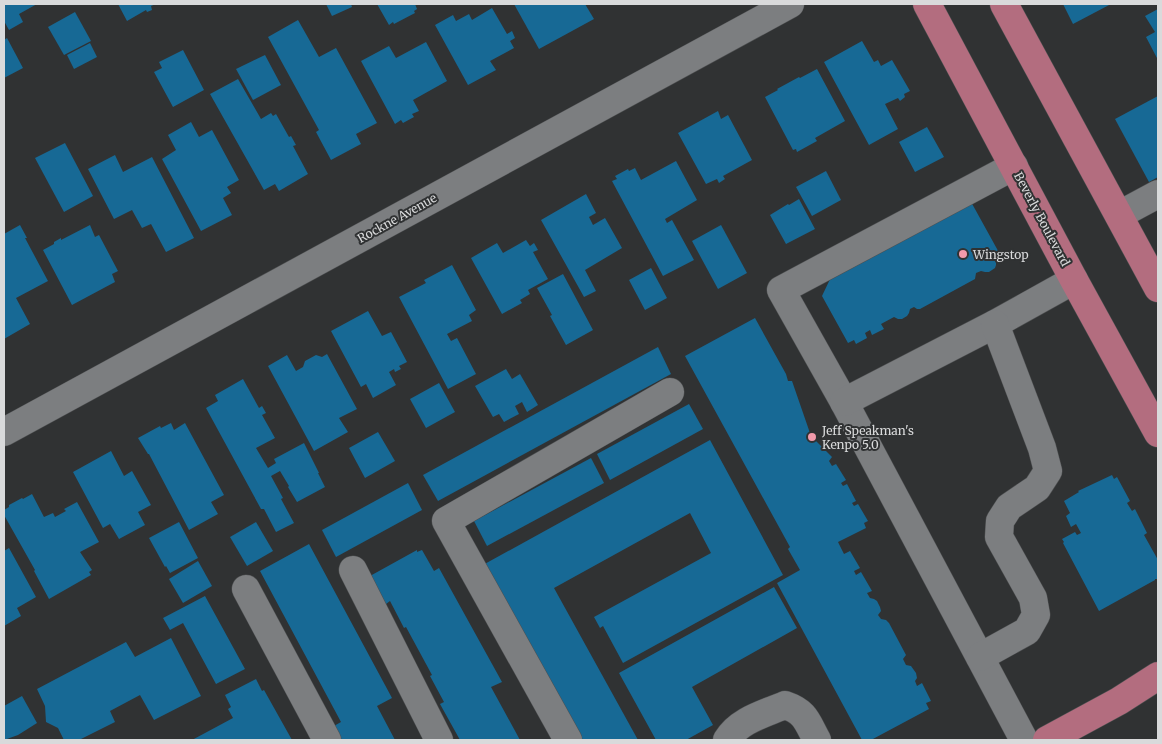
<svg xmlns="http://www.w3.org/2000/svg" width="1162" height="744" font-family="Merriweather,serif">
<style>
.building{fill:#176995}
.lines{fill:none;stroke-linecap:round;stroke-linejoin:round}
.minor-casing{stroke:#4e5051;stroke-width:29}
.major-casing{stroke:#4e5051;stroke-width:29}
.minor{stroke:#7c7e80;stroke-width:28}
.major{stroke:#b36d7f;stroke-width:28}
.poi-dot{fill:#f39aab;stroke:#303233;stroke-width:2}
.labels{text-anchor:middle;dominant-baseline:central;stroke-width:4;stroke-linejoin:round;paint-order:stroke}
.street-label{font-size:12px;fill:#d9dadb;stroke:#303233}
.poi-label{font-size:12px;fill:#d9dadb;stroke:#303233;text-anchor:start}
</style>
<rect width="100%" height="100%" fill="#303233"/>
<g class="building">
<polygon points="4,4 37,4 19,14 23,22 9,30 4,21"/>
<polygon points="118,4 156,4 151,6 152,10 147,12 146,10 127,21"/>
<polygon points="326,4 351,4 352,7 332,16"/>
<polygon points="377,4 415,4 417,9 414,11 415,13 394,24 393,22 389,25"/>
<polygon points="514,4 585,4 594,19 539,49"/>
<polygon points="1063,4 1111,4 1073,24"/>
<polygon points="492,8 507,34 512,31 515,38 510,41 514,48 490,61 496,70 468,85 435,25 453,15 456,21 469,14 472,20"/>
<polygon points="1158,9 1158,60 1146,37 1155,32 1145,16"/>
<polygon points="75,12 91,41 64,55 48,27"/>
<polygon points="298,20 319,57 336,48 377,123 356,134 361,144 331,160 316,132 319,130 268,37"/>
<polygon points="7,38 23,68 4,78 4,40"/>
<polygon points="862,41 874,62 878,60 881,66 892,60 910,91 904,94 905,97 900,101 898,98 885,104 898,129 869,145 824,62"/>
<polygon points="426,42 447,81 413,100 419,111 412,114 414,117 403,123 401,120 395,124 361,61 389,46 396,58"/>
<polygon points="90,43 97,57 74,69 67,55"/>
<polygon points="183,50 204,90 173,107 154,72 162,68 159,62"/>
<polygon points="265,55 281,85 253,100 236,69"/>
<polygon points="817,69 845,121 815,138 817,141 797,152 796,149 793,150 765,97 778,90 777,89 799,77 800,78"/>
<polygon points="238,79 261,119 271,113 273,116 276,114 289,137 291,136 296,145 293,146 308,174 279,191 275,184 264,190 210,94"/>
<polygon points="1158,96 1158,177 1149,182 1115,119"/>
<polygon points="718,111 721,119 728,115 752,160 723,176 725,179 719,183 717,179 706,184 678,133"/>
<polygon points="191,122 199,137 212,130 239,180 227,187 231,193 223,198 232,215 201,231 162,159 176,150 168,135"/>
<polygon points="927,127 944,157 915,172 899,142"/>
<polygon points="65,143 93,196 64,212 35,158"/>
<polygon points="115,155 123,172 152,157 194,238 166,252 151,224 142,228 132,210 114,219 88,169"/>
<polygon points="676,161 697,200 665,219 667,223 672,220 694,260 663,276 612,181 617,179 615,176 628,169 629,171 635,168 641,180"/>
<polygon points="826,171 841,200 812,216 796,187"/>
<polygon points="586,194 596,213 589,217 593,225 605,218 622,248 585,270 596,291 584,297 541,220"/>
<polygon points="799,199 815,229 786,244 770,215 788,204 789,205"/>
<polygon points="970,200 1002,258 996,262 996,265 995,268 989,272 985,272 981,271 976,273 975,279 920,309 917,309 914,307 910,309 909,313 907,316 902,319 898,319 894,317 881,324 884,329 872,335 870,330 865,333 867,338 856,344 854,340 848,343 822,296 832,275"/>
<polygon points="20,225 27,238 25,238 48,281 16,298 30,324 4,339 4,234"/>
<polygon points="90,225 95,237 99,235 118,271 112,274 115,282 72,305 43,250 54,244 54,242 61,238 61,240"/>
<polygon points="721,225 747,273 718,289 692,241"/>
<polygon points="526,240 530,246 534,243 538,250 533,252 548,279 528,290 530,294 520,300 522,303 502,314 471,258 497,243 503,253"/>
<polygon points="452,265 476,310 469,315 472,321 447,334 451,341 457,338 476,374 448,389 399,297 426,283 424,280"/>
<polygon points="651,268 667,298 645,310 629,280"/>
<polygon points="563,274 593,330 566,345 550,316 552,315 537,288"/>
<polygon points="368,311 382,336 391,332 407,362 399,366 401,369 395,372 394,369 389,372 396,385 373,398 366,384 361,387 331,331"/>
<polygon points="755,318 786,374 788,381 792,381 811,436 832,457 829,461 832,466 836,464 846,480 841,483 843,486 847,484 856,501 852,503 854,506 858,504 868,521 864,523 866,528 838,542 844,554 850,551 860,568 854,571 856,575 861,572 872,591 867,593 870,598 874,599 877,601 880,607 881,611 878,615 881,619 886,620 889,623 906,655 903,659 906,665 911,666 916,673 917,678 915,681 917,686 922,683 931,701 926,703 929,709 871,740 862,740 777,583 800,570 788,549 790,547 685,356"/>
<polygon points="658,347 671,374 438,501 423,475"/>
<polygon points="327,354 357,409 339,418 348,432 314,451 268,366 287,355 296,371 303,367 305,361 316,355 322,357"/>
<polygon points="506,369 512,379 520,374 538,405 527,412 522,402 515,406 519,414 504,422 499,414 493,417 475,386"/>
<polygon points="243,379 259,408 262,406 266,413 262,415 275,438 256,448 268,468 276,463 274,459 304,443 319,473 318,473 325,487 297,502 288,487 289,486 280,471 271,476 283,498 281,499 294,523 276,532 264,509 261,509 206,408 218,401 215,395"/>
<polygon points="439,383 455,412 426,428 410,399"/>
<polygon points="689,404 703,429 610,480 597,454"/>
<polygon points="171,423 174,430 185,423 224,495 211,502 218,514 189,530 149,454 148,454 138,438 160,426 161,428"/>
<polygon points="378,432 395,461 365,478 349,448"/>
<polygon points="710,440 783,575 623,663 603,626 600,628 594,617 711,553 690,513 554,588 638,740 576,740 481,566"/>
<polygon points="111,451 124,476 132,471 151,505 138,512 145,525 119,539 110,524 103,528 73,472"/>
<polygon points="591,458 604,483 487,546 474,521"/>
<polygon points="1112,475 1114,479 1117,477 1130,501 1127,503 1132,511 1135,509 1147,533 1144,535 1158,560 1158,579 1155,579 1155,580 1099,611 1063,543 1064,542 1062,539 1075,532 1077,535 1081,533 1076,524 1071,527 1066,516 1070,513 1064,501 1079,492 1078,491"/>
<polygon points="408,483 422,510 336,557 322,530"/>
<polygon points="32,494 44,517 53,513 55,517 66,511 64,509 77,502 99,542 80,552 92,570 89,572 91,575 49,599 34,571 35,570 4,515 4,510 9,507 9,505 22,498 23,499"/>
<polygon points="179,522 198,558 170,573 166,566 165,567 149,538"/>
<polygon points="256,522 273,551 247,566 230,537"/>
<polygon points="309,544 392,698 377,706 395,740 331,740 325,731 341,722 260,571"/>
<polygon points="9,548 36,597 17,608 21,616 4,626 4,551"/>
<polygon points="417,550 417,552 422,550 434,571 439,568 502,682 491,687 520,740 460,740 440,704 444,702 430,676 432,675 406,627 404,628 390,601 386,604 370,576"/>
<polygon points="198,561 212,586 183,603 169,579"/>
<polygon points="774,587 797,628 692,687 713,725 686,740 656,740 619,673"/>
<polygon points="205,596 245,669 216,684 183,623 170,630 163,618"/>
<polygon points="171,638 201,696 154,720 140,695 110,711 115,722 79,740 64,740 58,728 46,722 45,706 37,689 126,642 135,657"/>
<polygon points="256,679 262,691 264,690 292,740 192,740 233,718 228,709 231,707 225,695"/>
<polygon points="22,696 37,723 18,735 4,740 4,706"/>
</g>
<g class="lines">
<g class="minor-casing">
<g id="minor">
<polyline points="1014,166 781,290 844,402 1024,740"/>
<polyline points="1119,215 1158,194"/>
<polyline points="844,402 995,324 1074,280"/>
<polyline points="4,432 790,4"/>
<polyline points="353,570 439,740"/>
<polyline points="246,589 327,740"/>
<polyline points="980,657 1027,631 1036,615 1033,598 999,537 1000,521 1009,507 1037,488 1048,471 1042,448 995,324"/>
<polyline points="568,740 446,521 670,392"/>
<path d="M727,740c12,-20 37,-26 58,-35 21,7 22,17 32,35"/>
</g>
</g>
<g class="major-casing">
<g id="major">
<polyline points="927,4 1074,280 1158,433"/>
<polyline points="1004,4 1158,288"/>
<polyline points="1047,740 1119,701 1158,676"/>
</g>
</g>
<use href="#minor" class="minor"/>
<use href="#major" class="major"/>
</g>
<g class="poi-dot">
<circle cx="963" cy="254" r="5"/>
<circle cx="812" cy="437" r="5"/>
</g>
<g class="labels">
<g class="street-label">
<text transform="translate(397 218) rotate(-29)">Rockne Avenue</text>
<text transform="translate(1042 219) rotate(62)">Beverly Boulevard</text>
</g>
<g class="poi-label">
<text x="973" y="254">Wingstop</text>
<text x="822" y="430">Jeff Speakman's<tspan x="822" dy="14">Kenpo 5.0</tspan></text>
</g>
</g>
<rect width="1162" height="744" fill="none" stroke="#d9dadb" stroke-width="10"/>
</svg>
